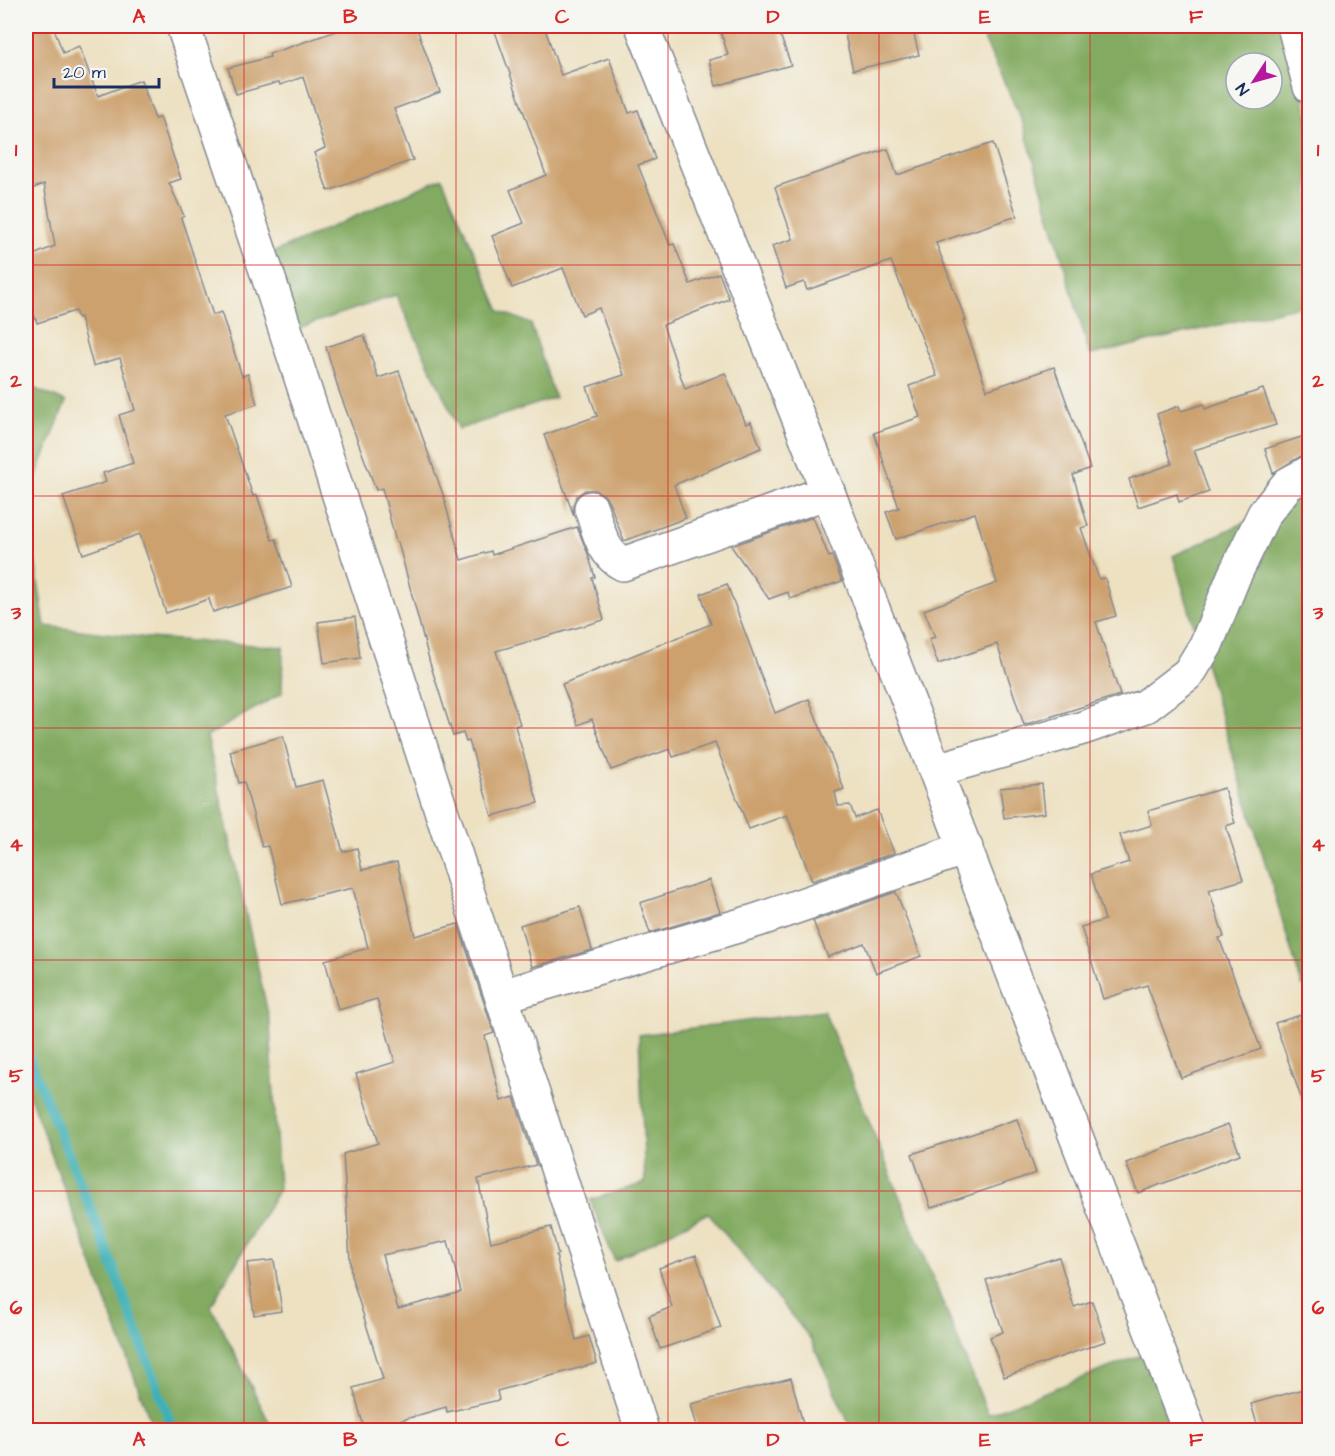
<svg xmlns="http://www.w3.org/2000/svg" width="1335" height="1456" font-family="'Architects Daughter',sans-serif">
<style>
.forest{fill:#82aa61;stroke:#4e6c60;stroke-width:1.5;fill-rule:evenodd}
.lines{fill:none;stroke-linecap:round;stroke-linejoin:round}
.stream{stroke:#3fb0b6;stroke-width:10}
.building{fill:#cca16e;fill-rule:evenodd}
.minor-casing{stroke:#848890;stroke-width:36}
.minor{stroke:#fff;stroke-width:33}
.grid{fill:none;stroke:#d62828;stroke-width:1.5;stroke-opacity:0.55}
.neatline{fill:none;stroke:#d62828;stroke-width:2}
.grid-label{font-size:20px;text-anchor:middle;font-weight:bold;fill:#d62828}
</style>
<rect width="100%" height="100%" fill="#f6f6f2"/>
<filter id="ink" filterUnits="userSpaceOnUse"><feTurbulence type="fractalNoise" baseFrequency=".0167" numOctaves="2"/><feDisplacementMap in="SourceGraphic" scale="12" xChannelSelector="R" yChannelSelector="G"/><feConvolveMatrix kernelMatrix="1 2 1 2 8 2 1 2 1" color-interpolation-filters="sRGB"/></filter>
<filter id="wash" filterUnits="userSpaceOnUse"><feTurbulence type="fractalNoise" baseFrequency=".008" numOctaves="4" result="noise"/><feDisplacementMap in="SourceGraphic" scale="24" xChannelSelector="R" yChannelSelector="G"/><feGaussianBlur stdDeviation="1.35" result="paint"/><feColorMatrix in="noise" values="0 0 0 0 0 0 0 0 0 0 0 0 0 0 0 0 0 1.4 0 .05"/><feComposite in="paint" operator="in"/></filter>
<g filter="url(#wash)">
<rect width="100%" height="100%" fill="#ede1c2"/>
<g class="forest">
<path d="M978,26h311l20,95v183l-219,51 -67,-232zM1236,63h36v36h-36z"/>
<polygon points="442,178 500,311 531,324 555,398 459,429 396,295 295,329 270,254"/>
<polygon points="26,385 66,402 26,501"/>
<polygon points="1309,492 1309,985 1302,986 1173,556"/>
<polygon points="26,504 45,626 149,638 283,647 282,693 207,736 270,1023 279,1189 211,1306 273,1430 154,1430 26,1086"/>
<polygon points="824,1011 988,1414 1150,1352 1181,1430 852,1430 810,1338 708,1213 615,1261 590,1200 645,1183 639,1035"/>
</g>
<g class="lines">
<polyline class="stream" points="26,1051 99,1229 173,1430"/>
</g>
<g id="blocks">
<g class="building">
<polygon points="26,26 53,26 63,53 79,46 98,96 141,80 155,119 160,117 181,179 169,183 184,216 181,218 213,315 221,312 242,376 248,374 257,404 225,414 253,496 257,495 272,540 276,539 292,587 213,612 209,599 166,613 140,534 83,554 63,496 106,482 103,473 133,463 119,415 135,410 120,358 93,366 80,317 78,318 75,311 37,323 26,290 26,258 55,246 44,184 26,191"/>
<polygon points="351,26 416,26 440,92 394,109 413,160 328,191 314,153 325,148 303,77 280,85 279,82 236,94 228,68 270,57 269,54"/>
<polygon points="493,26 544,26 561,75 609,58 629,113 638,110 655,159 638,165 670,245 674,244 690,284 719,273 729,299 663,325 685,389 725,373 746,424 751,422 761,448 674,485 686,518 624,541 609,502 604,495 595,490 585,490 577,496 573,505 574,516 544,435 597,416 587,387 624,375 599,308 582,315 563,268 512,288 492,236 524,223 510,190 546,175"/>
<polygon points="719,26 777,26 791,65 716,86 709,60 728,55"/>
<polygon points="843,26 912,26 919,55 853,70"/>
<polygon points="993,143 1017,216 936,243 966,321 963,321 987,390 1054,367 1090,468 1073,475 1088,526 1081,528 1099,579 1105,578 1116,616 1096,622 1120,695 1024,725 997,644 938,664 929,639 935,637 924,610 997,583 975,513 896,539 886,512 899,508 874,433 920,417 909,386 937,376 891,261 807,290 804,282 786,288 772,246 793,239 775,187 888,149 897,175"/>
<polygon points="364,335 378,378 399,371 446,503 445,503 461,560 491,551 492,555 577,527 588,554 595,577 592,578 604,620 496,651 520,724 515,726 538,803 492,816 469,741 466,742 463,733 453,736 430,663 398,542 396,542 382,488 376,490 339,391 326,347"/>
<polygon points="1263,389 1276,425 1194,450 1209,492 1179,502 1177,494 1138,507 1129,479 1172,464 1157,414 1179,406 1181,411 1204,404 1205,409"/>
<polygon points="1310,434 1310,453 1301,456 1273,473 1265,449"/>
<polygon points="813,517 829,557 832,556 842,581 790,599 788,592 769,599 731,546"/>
<polygon points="727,584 775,713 809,699 844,789 835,792 838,806 850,805 855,818 877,810 894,853 812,881 787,815 749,829 715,743 673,757 670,749 611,770 592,719 578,725 562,684 711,624 701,594"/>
<polygon points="355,617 360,658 324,663 318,622"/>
<path d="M283,736l13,51 27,-7 20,72 14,-4 5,22 35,-8 18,74 43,-12 36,109 -9,3 16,65 13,-4 22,68 -58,14 13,63 60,-15 7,27 -2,1 20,85 13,-4 8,27 -100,28 2,9 -52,12 -1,-5 -81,24 -12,-43 30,-9 -32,-104 -8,-121 35,-11 -22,-69 39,-12 -18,-63 -39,11 -13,-50 43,-12 -15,-60 -71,16 -14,-58 -6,1 -18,-65 -5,1 -9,-32zM448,1241l13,51 -63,17 -16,-54z"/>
<polygon points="1042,784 1045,813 1004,818 1000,788"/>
<polygon points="1224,788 1235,823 1226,826 1243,880 1209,890 1224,937 1219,938 1261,1049 1181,1078 1147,985 1103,999 1081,927 1105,920 1091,874 1129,862 1120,835 1152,825 1148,811"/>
<polygon points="709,880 720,912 650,933 640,903"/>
<polygon points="896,892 921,956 876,973 864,943 828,957 813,921"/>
<polygon points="580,907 592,950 532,967 520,925"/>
<polygon points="1310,1012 1310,1109 1305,1109 1275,1023"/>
<polygon points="1017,1119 1036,1173 931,1208 912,1154"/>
<polygon points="1228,1124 1240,1154 1138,1193 1126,1163"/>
<polygon points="696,1255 721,1328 660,1349 649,1316 672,1307 659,1268"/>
<polygon points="1059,1257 1074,1307 1092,1301 1106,1341 1004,1377 990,1337 1003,1332 986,1280"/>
<polygon points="274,1260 282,1311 254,1315 247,1263"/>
<polygon points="791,1378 805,1431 698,1431 691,1404"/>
<polygon points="1310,1387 1310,1431 1259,1431 1251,1404"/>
</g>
</g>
</g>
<g filter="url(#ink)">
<use href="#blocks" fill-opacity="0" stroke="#848890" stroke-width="1.5"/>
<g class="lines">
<g class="minor-casing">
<g id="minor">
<polyline points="183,26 267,273 642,1430"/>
<polyline points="642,26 828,492 1189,1430"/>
<polyline points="1294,26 1310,87"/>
<path d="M591,508c7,20 11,46 32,56l205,-72"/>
<polyline points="936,770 1083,728 1146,706 1189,673 1206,645 1234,576 1264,514 1288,484 1310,472"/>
<polyline points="502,996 758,920 966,848"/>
</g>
</g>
<use href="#minor" class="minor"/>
</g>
</g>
<path class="grid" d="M244,26v1404M456,26v1404M668,26v1404M879,26v1404M1090,26v1404M26,265h1284M26,496h1284M26,728h1284M26,960h1284M26,1191h1284"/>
<rect width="1335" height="1456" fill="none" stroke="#f6f6f2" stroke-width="66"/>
<g transform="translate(1254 81) rotate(234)"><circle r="28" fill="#f6f6f2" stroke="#9ea6b7" stroke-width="1.5"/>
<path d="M0-4.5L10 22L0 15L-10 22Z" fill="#b5179e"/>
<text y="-9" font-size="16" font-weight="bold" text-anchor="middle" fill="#1b2f5e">N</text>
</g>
<path d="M54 78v9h105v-9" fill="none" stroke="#1b2f5e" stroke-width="3"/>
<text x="63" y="78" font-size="18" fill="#1b2f5e" stroke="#f6f6f2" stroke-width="4.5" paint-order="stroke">20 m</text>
<rect x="33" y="33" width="1269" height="1390" class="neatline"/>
<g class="grid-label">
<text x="139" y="23">A</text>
<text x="350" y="23">B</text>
<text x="562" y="23">C</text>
<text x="773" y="23">D</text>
<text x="985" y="23">E</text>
<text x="1196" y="23">F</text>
<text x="16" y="156">1</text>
<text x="1318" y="156">1</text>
<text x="16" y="387">2</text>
<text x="1318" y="387">2</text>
<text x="16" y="619">3</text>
<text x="1318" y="619">3</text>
<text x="16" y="851">4</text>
<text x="1318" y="851">4</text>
<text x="16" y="1082">5</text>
<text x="1318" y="1082">5</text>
<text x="16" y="1314">6</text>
<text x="1318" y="1314">6</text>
<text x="139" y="1446">A</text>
<text x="350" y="1446">B</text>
<text x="562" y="1446">C</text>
<text x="773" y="1446">D</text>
<text x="985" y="1446">E</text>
<text x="1196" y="1446">F</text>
</g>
</svg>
